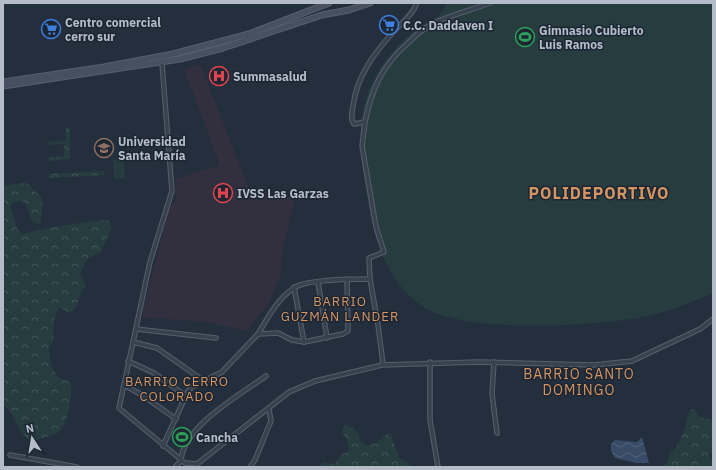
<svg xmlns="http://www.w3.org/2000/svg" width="716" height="470" font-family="'IBM Plex Sans',sans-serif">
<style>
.medical{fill:#32303f}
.green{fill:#263c3f}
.forest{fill:url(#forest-crowns)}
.water{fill:url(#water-waves)}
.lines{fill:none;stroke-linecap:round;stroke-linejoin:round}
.minor-casing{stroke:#565f6c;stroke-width:5.5}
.secondary-casing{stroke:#565f6c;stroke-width:7}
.minor{stroke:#38414e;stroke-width:3.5}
.secondary{stroke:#465061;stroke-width:5}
.labels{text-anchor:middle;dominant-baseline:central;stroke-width:3;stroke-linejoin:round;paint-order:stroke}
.poi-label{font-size:12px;font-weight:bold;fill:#b4bcc9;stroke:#1d2633;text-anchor:start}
.neighbourhood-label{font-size:13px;letter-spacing:1px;fill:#d59563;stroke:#1d2633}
.quarter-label{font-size:14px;letter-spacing:1px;fill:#d59563;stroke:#1d2633}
.district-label{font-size:16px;font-weight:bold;letter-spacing:1px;fill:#d59563;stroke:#1d2633}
</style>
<defs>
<pattern id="forest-crowns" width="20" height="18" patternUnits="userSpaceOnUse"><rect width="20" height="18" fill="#263c3f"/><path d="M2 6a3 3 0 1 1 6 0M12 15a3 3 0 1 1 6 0" fill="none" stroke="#435659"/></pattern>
<pattern id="water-waves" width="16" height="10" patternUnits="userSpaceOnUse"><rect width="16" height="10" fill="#394c67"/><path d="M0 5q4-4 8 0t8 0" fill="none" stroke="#53647b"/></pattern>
</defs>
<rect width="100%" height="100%" fill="#242f3e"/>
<polygon class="medical" points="200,64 249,188 291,198 294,202 282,254 281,274 269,303 246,331 207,322 142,317 169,208 176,201 175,179 220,165 184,69"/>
<g class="green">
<path d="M447,3h266v290c-21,9 -42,18 -65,23 -50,10 -184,19 -226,-10 -34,-23 -48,-65 -54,-104 -6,-37 -13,-70 -1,-107 10,-28 30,-52 54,-69 5,-4 13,-5 17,-10 4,-3 6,-9 9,-13z"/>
<polygon points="113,160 124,160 125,178 114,179"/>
<polygon points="184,429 189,432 182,445 175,442"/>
</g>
<g class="forest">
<polygon points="66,128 70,128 70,159 48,161 48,158 64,156 64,144 48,145 47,142 66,141"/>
<polygon points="104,171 105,175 49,178 48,174"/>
<path d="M21,183l7,1 13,13 2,8 -3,19c-13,0 -9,-15 -16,-22l-7,-1 -7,4 7,24 5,5 36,-8 46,-6h4l4,7 -11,25 -13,6 -8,15 6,14c-9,6 -6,22 -17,26l-10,-6 -5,14 -1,20 -4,7v4l3,15 6,10 12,5c4,7 -3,46 -11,50 -7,5 -16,4 -24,9 -17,-2 -18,-27 -32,-36v-219z"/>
<path d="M695,409l4,8 14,3v32l-5,3 5,6v6h-53l8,-5 1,-8c14,-11 16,-28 21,-44z"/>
<path d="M344,425h4l10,7 2,8 6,5 9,-1 13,-11h3l3,11 6,15 4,1 8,7h-93l5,-5c16,6 10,-3 19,-8 2,-2 4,-2 6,-3l-1,-9 -6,-10z"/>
</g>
<polygon class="water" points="642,437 649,463 637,463 615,458 611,451 611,444 615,440 637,442"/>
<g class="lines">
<g class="minor-casing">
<g id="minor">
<path d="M417,3c-4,11 -13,18 -21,26 -21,23 -39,46 -43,77 -1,6 -3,13 1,18l11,-2c7,-34 17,-56 43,-79 7,-7 15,-14 24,-19 18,-9 39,-14 58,-21"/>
<polyline points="162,63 172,191 150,262 119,408 185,463 197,464 289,392 315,381 382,365 478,362 594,365 632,361 700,329 713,319"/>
<polyline points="365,122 362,146 376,227 384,252 369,258 370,279"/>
<polyline points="318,282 327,338"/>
<polyline points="294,287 304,342 343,334 348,331 347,279"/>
<polyline points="136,329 216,338"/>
<path d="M258,334c9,-15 20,-36 36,-46 12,-9 60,-9 76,-9l8,46 5,39"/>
<polyline points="133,342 157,348 204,381"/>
<polyline points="128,361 154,373 186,396"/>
<polyline points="430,362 430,420 438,467"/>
<polyline points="494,362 492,394 497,433"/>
<polyline points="124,385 142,395 176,419"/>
<polyline points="163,446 188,391 192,387 222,372 258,334 278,333 292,340 304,342"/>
<polyline points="10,455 77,467"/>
<path d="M175,467l6,-6c1,-34 60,-67 85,-85"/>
<polyline points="250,467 255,460 271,421 269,409"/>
</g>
</g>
<g class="secondary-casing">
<g id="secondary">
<polyline points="3,82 104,67 173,54 249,34 329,3"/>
<polyline points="3,86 180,59 223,48 322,15 349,10 370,3"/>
</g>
</g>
<use href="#minor" class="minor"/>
<use href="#secondary" class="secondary"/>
</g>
<defs>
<g id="supermarket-ring" transform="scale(1)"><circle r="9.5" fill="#1d2633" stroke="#3f7fe0" stroke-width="1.5"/><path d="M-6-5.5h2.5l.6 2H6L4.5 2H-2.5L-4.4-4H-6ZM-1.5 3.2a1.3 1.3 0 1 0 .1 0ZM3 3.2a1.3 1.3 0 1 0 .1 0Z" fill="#3f7fe0"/></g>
<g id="stadium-ring" transform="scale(1)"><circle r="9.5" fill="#1d2633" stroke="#2e9e5b" stroke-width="1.5"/><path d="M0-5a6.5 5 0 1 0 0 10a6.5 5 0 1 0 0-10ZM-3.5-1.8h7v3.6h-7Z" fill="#2e9e5b"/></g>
<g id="hospital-ring" transform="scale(1)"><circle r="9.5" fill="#1d2633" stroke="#e0444e" stroke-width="1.5"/><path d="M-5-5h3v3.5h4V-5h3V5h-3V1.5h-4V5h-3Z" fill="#e0444e"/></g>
<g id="university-ring" transform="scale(1)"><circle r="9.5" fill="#1d2633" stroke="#8d6e63" stroke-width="1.5"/><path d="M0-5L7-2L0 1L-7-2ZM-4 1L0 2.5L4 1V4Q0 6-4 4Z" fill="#8d6e63"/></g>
</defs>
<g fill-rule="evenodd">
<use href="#supermarket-ring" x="389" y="25"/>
<use href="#supermarket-ring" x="51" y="29"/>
<use href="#stadium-ring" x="525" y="37"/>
<use href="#hospital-ring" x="219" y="76"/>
<use href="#university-ring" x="104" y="148"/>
<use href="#hospital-ring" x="223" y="193"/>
<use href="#stadium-ring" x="182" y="437"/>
</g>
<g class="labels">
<g class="poi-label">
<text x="65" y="22">Centro comercial<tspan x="65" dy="14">cerro sur</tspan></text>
<text x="403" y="25">C.C. Daddaven I</text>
<text x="539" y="30">Gimnasio Cubierto<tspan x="539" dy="14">Luis Ramos</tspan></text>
<text x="233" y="76">Summasalud</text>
<text x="118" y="141">Universidad<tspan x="118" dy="14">Santa María</tspan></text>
<text x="237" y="193">IVSS Las Garzas</text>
<text x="196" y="437">Cancha</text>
</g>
<g class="neighbourhood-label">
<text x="340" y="301">BARRIO<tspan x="340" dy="15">GUZMÁN LANDER</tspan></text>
<text x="177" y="381">BARRIO CERRO<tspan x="177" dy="15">COLORADO</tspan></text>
</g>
<g class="quarter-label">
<text x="579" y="374">BARRIO SANTO<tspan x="579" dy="16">DOMINGO</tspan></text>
</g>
<g class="district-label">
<text x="599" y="193">POLIDEPORTIVO</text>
</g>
</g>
<rect width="716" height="470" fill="none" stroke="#b4bcc9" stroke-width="8"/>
<g transform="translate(32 438) rotate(348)" stroke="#1d2633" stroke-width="3" paint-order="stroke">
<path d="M0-3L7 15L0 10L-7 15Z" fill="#b4bcc9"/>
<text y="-6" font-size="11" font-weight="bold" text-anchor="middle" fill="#b4bcc9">N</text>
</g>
</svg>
